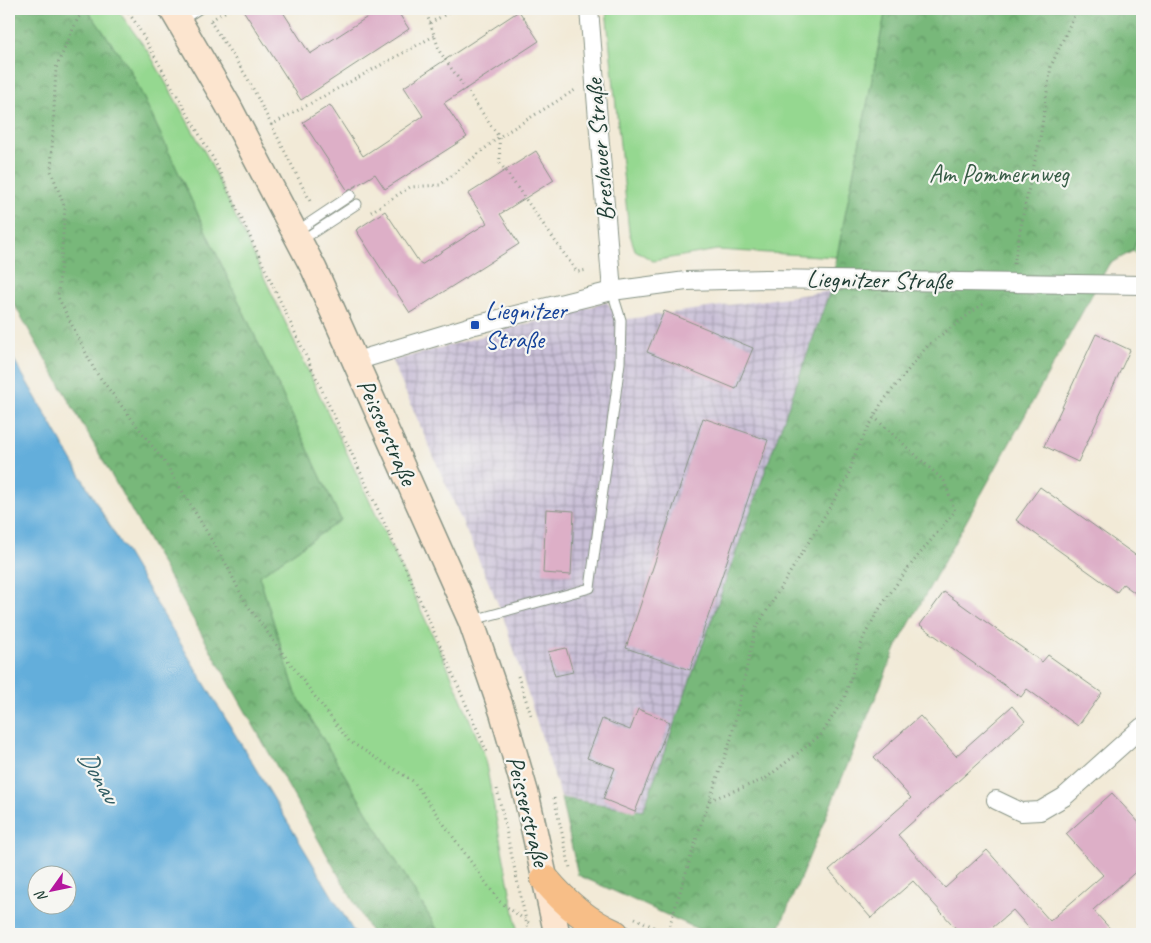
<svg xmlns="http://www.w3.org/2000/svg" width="1151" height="943" font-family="Caveat,sans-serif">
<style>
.industrial{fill:url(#industrial-grid)}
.grass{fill:#95d890;stroke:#5a8a62}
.forest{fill:url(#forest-crowns);stroke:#4c7a57}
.water{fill:#63aedb;stroke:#417688;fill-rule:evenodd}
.building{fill:#ddafc7}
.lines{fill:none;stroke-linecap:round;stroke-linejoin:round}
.lane-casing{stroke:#889486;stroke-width:11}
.street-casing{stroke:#889486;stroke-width:20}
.secondary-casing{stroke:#889486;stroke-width:28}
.primary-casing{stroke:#889486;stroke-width:30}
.path{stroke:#889486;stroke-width:3;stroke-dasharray:1 4;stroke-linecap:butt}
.lane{stroke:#fff;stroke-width:9}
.street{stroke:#fff;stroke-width:18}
.secondary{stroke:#fce5cf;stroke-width:25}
.primary{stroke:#f7be87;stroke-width:28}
.transit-dot{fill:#1a4fb4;stroke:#f6f6f2;stroke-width:2}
.labels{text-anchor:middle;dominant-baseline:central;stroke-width:4.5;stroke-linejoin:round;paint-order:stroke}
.street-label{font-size:25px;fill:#1f3d34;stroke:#f6f6f2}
.park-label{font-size:25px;fill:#375c46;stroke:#f6f6f2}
.transit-label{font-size:25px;fill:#164399;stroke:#f6f6f2;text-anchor:start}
.water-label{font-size:26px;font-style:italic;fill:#335f66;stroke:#f6f6f2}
</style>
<defs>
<pattern id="industrial-grid" width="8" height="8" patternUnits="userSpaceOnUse" patternTransform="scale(1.25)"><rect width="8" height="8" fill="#c9bfd7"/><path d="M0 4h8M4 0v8" fill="none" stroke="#a39caf"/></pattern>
<pattern id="forest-crowns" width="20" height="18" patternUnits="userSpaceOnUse" patternTransform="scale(1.25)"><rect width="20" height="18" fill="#78b87a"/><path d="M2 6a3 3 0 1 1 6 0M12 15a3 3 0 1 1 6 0" fill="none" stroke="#629765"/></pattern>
</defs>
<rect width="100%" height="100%" fill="#f6f6f2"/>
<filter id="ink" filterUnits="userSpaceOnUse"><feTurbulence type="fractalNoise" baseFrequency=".02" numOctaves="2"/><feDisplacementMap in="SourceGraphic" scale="10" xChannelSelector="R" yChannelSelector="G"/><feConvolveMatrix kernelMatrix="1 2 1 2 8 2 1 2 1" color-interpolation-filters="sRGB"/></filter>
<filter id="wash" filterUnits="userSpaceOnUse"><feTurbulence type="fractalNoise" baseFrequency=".0096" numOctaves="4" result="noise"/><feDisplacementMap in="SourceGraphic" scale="20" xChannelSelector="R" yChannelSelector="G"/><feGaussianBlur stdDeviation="1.12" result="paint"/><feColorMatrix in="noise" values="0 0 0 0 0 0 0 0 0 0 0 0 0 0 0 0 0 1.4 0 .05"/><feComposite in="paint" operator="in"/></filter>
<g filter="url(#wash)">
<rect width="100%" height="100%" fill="#f2ead7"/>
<polygon class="industrial" points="830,291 643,811 561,797 502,613 392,361 607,302 621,320"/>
<g class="grass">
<polygon points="87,9 117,9 149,53 207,156 450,672 484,754 518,934 440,934 296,694 259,576 341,520 130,69"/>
<polygon points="606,9 886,9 837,257 717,250 653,261 635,250 629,232"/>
<polygon points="1142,222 1142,258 1133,251"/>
</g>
<g class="forest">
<polygon points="9,9 87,9 130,69 341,520 259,576 296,694 440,934 372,934 9,295"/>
<polygon points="886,9 1142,9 1142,222 1133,251 1109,264 897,646 777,934 709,934 578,875 561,798 643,811 830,291"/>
</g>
<path class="water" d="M9,351l95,165 251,418h-346zM38,876h30v30h-30z"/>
<g id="blocks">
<g class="building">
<polygon points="245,9 281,9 310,54 369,16 364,9 396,9 409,29 301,100 243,10"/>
<polygon points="519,11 539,41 444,103 467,137 385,189 375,174 348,191 303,122 330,105 363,156 423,116 404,87"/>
<polygon points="536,151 554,180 500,214 519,244 410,313 356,230 385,211 421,265 487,223 468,194"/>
<polygon points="664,311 753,348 736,389 647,352"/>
<polygon points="1096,334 1130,350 1078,462 1044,446"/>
<polygon points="703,418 768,440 690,670 626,648"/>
<polygon points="1040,487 1138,557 1142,552 1142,598 1123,584 1117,592 1016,520"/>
<polygon points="546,509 574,511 571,575 543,573"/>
<polygon points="944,592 1042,662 1048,655 1102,693 1078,726 1027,689 1021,697 920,625"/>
<polygon points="566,648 573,672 555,676 548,652"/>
<polygon points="1012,706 1025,721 898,835 945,888 987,850 1050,921 1103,875 1066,834 1112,793 1142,826 1142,866 1093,910 1115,934 1034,934 1013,910 985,934 961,934 913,881 871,918 829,870 911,798 874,757 920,716 956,756"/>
<polygon points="638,709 670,722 635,812 603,799 615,768 587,758 602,719 630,730"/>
</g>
</g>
</g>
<g filter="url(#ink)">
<use href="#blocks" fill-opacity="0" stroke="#889486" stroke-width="1"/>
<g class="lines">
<g class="lane-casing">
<g id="lane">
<polyline points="180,21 199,9"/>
<polyline points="297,231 351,195"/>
<polyline points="302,240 357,204"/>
<polyline points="473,620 590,588 620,363 621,320 612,291"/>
</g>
</g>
<g class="street-casing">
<g id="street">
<polyline points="589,9 612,291"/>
<polyline points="356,361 475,325 612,291 686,281 766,279 1142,285"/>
<polyline points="996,800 1021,812 1040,811 1064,797 1142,727"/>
</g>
</g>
<g class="secondary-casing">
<polyline id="secondary" points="172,9 228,105 314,269 471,621 503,714 527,798 557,934"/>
</g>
<g class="primary-casing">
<path id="primary" d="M545,879c20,24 42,43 70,55"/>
</g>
<g class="path">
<polyline points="86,9 78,18 56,68 51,171 65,208 58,297 95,371 166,464 226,564 245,602 310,690 349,741 413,781 499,901 529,923"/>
<polyline points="126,9 135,22 214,160 411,580 488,754"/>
<polyline points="425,9 440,52 499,137 500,163 577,272 587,270"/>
<polyline points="211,20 230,9"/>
<polyline points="210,21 248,79 311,203"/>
<polyline points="430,23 455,9"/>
<polyline points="271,125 434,36"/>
<polyline points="371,212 410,187 440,185 499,137 575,90"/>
<polyline points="1014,264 1024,210 1040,138 1051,66 1077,9"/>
<polyline points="518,676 531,715"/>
<polyline points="497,789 529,934"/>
<polyline points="554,798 570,868"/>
<polyline points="710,800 765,779 822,734 845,696 864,636 881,606 908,568 955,511 944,481 874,417"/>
<polyline points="635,918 667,934 700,827 731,739 755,630 847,479 857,449 881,404 928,345 983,304"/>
</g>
<use href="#lane" class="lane"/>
<use href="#street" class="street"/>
<use href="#secondary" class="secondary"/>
<use href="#primary" class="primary"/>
</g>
</g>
<rect class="transit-dot" x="470" y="320" width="10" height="10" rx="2.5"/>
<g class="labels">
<g class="street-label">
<text transform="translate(600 150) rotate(-95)">Breslauer Straße</text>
<text transform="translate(879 280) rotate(1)">Liegnitzer Straße</text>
<text transform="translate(387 432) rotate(66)">Peisserstraße</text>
<text transform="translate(528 811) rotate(76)">Peisserstraße</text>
</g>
<g class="park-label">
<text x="999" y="174">Am Pommernweg</text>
</g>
<g class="transit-label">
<text x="485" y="311">Liegnitzer<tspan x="485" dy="29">Straße</tspan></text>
</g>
<g class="water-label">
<text transform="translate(99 776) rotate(60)">Donau</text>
</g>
</g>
<rect width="1151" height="943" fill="none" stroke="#f6f6f2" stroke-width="30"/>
<g transform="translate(52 890) rotate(237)"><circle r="24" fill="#f6f6f2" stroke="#a0aca6"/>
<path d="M0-4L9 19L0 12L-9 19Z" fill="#b5179e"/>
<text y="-8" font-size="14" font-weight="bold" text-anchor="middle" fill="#1f3d34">N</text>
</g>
</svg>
